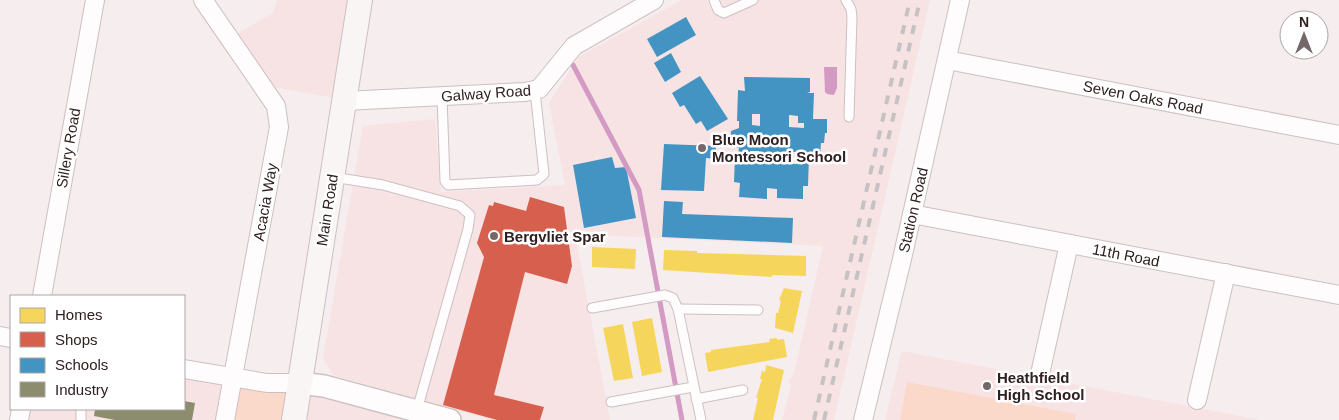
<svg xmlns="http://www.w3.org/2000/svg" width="1339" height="420" font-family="Arial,sans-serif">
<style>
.built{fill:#f8e3e4}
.green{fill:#fad9ca}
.water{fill:#d39ac3}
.homes{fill:#f6d55c}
.shops{fill:#d6604d}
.schools{fill:#4393c3;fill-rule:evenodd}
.industry{fill:#8c8c6e}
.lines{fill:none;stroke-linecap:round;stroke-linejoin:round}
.stream{stroke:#d39ac3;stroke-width:5}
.service-casing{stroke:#ccc0c1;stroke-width:11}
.minor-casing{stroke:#ccc0c1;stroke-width:20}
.tertiary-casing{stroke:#ccc0c1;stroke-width:24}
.secondary-casing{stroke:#ccc0c1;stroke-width:26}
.service{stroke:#fefcfc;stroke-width:9}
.minor{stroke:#fefcfc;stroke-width:18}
.tertiary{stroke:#fefcfc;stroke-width:21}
.secondary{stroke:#f9f5f4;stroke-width:24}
.rail{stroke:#c6c2c3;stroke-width:4;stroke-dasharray:9 9;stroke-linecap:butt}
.poi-dot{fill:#756869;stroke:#fff;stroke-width:2}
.labels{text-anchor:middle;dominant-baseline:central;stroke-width:5;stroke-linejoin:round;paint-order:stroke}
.street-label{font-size:15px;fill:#2f2021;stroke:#fff}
.poi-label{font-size:15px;font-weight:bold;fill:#2f2021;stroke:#fff;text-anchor:start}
</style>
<rect width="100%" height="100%" fill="#f6edee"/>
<g class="built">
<polygon points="277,0 350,0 334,98 273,87 237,34 273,13"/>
<polygon points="682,0 707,0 709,4 714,0 930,0 834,420 782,420 791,386 789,380 794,373 823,246 575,234 610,420 490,420 333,375 323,358 363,126 435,119 441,192 565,185 549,103 578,57"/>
<polygon points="902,351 1261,420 885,420"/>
<polygon points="184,369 233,378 225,420 19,420 21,409 184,409"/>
<polygon points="299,383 442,420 294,420"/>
</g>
<g class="green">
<polygon points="233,378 299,383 293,420 225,420"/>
<polygon points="907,382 1076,414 1075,420 900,420"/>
</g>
<polygon class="water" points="824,67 837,67 837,88 834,95 827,94 825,92"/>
<g class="homes">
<polygon points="592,247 636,249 635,269 592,267"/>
<polygon points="664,250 697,251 697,253 806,256 806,276 772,275 772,277 663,270"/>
<polygon points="784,288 802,291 793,333 775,328 776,313 778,313 781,301 779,300"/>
<polygon points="652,318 662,372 642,376 632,322"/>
<polygon points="623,324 633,378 614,381 603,328"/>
<polygon points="777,338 777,340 784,339 787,357 708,372 705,353 711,352 711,350 770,342 769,339"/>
<polygon points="766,365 784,370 773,420 753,420 758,398 756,398 762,379 760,379 762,371 765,372"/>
</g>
<polygon class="shops" points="530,197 564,207 572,266 567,284 525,272 494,395 544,407 540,420 497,420 443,405 484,257 477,243 489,205 493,206 494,202 526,211"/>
<g class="schools">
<polygon points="686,17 696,35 657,57 647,39"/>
<polygon points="671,53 681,72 665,82 654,63"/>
<polygon points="700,76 728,119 707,131 701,121 696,124 684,105 680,107 672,93"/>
<path d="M744,77l66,1v14l-3,1h7l-1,26h14v14h-2l-1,10h-3l-1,14 -11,-1 -1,30h-5v13l-26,-1v-9l-10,-1v11l-28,-2 1,-14 -6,-1 1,-27h3l1,-7 -9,-3 1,-14 8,-3v-7h-2l1,-31 7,1zM752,114h8v12l-8,-1zM789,115l9,1v7h6v5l-15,-1zM750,151h9v12l-9,-1zM788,152h15v5h-6v7h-9z"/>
<polygon points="664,144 716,146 716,159 706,158 704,191 661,190"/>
<polygon points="612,157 615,168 626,167 636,218 584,228 573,165"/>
<polygon points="664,201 683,202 682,214 793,218 792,243 662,237"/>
</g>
<polygon class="industry" points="184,401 195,403 192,420 115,420 94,416 95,409 184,409"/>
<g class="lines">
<polyline class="stream" points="573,65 639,190 682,420"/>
<g class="service-casing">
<g id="service">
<polyline points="714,0 718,10 724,13 753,0"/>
<polyline points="846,0 851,9 852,17 849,117"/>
<polyline points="442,97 445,181 448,185 537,180 544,174 535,91"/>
<polyline points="333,177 383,185 460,206 470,215 468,229 417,410"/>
<polyline points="592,308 665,295 673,298 678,309 701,420"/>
<polyline points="678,309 758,310"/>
<polyline points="696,399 743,390"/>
<polyline points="611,402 693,387"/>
<polyline points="81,409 81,420"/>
</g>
</g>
<g class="minor-casing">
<g id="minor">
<polyline points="203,0 276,106 279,127 225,420"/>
<polyline points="947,60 1339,135"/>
<polyline points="344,101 525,92 539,89 574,46 654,0"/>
<polyline points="912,214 1339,295"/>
<polyline points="42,296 95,0"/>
<polyline points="0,336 11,338"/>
<polyline points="184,369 267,383 299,383"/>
<polyline points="1040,374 1069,244"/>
<polyline points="1197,400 1226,273"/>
<polyline points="19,420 21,409"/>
<polyline points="863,420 902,259 960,0"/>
</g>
</g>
<g class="tertiary-casing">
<polyline id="tertiary" points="299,383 324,386 450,420"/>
</g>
<g class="secondary-casing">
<polyline id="secondary" points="294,420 360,0"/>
</g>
<use href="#service" class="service"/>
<use href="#minor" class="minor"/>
<use href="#tertiary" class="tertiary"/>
<use href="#secondary" class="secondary"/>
<g class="rail">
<polyline points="814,420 910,0"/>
<polyline points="824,420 920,0"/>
</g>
</g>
<g class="poi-dot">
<circle cx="702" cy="148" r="5"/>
<circle cx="494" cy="236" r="5"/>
<circle cx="987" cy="386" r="5"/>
</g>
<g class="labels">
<g class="street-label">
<text transform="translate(486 93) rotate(-4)">Galway Road</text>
<text transform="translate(1143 97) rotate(11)">Seven Oaks Road</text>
<text transform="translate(68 148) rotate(-80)">Sillery Road</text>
<text transform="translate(265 202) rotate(-80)">Acacia Way</text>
<text transform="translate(327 210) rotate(-81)">Main Road</text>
<text transform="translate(913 210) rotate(-77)">Station Road</text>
<text transform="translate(1126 255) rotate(11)">11th Road</text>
</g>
<g class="poi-label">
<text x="712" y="139">Blue Moon<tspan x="712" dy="17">Montessori School</tspan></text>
<text x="504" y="236">Bergvliet Spar</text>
<text x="997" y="377">Heathfield<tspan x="997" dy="17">High School</tspan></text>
</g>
</g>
<rect x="10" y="295" width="175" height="115" fill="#ffffff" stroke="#aca6a6"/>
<rect x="20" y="308" width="25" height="15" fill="#f6d55c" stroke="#aca6a6"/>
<text x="55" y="320" font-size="15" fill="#2f2021">Homes</text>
<rect x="20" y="332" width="25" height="15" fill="#d6604d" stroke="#aca6a6"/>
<text x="55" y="345" font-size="15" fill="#2f2021">Shops</text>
<rect x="20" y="358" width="25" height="15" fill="#4393c3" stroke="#aca6a6"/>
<text x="55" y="370" font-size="15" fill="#2f2021">Schools</text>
<rect x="20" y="382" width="25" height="15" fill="#8c8c6e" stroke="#aca6a6"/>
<text x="55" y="395" font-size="15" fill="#2f2021">Industry</text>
<g transform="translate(1304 35)"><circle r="24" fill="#ffffff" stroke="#aca6a6"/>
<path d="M0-4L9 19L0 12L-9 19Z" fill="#756869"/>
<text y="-8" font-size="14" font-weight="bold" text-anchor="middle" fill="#2f2021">N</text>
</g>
</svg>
